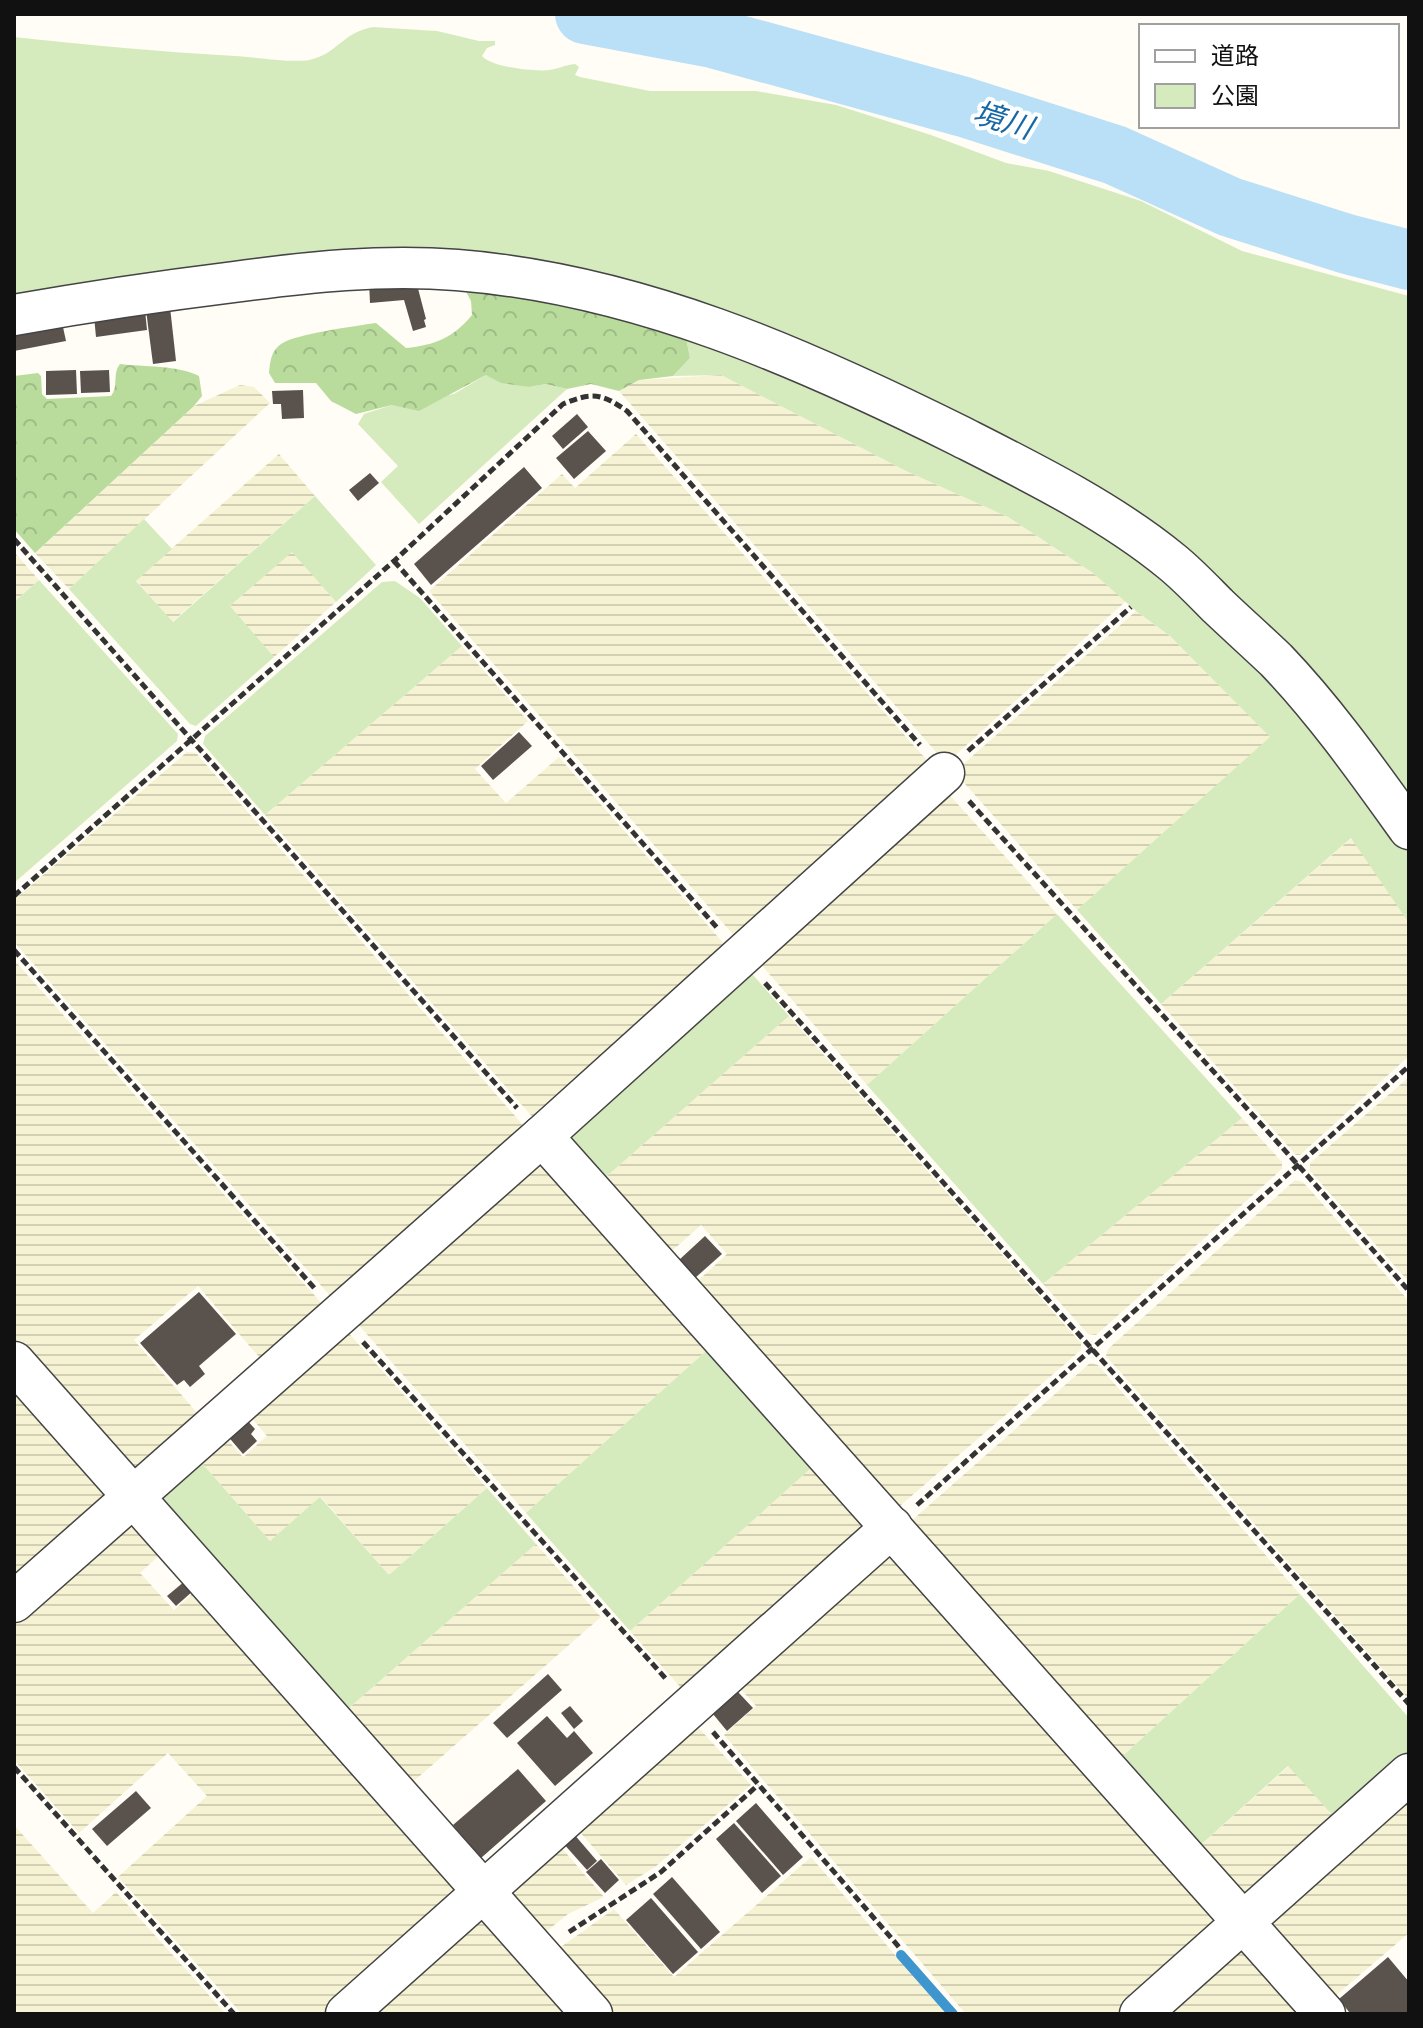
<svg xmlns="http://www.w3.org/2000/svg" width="1423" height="2028" font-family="'Times New Roman','Noto Sans JP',serif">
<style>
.farmland{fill:url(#farmland-rules)}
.green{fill:#d5ebbd}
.forest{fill:url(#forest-crowns)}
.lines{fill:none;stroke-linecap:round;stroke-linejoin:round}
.stream{stroke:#3f96cf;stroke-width:10}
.river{stroke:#b9e0f7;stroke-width:60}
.building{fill:#5a524d}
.minor-casing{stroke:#444;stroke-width:43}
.path{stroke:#333;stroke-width:5;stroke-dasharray:8 4;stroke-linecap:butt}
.minor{stroke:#fff;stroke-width:40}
.labels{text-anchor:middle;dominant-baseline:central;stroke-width:8;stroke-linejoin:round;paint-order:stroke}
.water-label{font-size:30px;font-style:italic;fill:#1768a6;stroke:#fff}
</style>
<defs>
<pattern id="farmland-rules" width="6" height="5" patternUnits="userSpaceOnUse" patternTransform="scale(2)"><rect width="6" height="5" fill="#f6f3d4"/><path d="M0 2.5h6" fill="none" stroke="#d2cfb5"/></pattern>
<pattern id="forest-crowns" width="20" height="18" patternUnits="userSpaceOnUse" patternTransform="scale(2)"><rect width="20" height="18" fill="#b9dc9c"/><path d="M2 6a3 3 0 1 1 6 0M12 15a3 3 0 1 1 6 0" fill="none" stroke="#9ebc85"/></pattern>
</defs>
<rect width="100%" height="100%" fill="#fffdf5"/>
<g class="farmland">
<polygon points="721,375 906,471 1008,517 1093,573 1126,601 951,759 943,760 619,391 639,380"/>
<polygon points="240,385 254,387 270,403 69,589 35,553 194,406"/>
<polygon points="636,434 933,767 738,940 429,591 562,474 575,488"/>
<polygon points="279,454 315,496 172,622 136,580"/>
<polygon points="292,551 336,602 274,657 229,607"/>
<polygon points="14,552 39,580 14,602"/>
<polygon points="1136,611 1170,636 1271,737 1077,910 958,776 959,768"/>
<polygon points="462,646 528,721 475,769 506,803 559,757 726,946 537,1122 265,815"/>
<polygon points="187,752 196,753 523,1125 524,1139 334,1300 14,942 14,900"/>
<polygon points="946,791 1057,914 867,1085 756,959"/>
<polygon points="1354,836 1409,922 1409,1056 1300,1155 1296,1155 1161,1004"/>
<polygon points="14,960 325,1307 266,1365 198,1286 134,1340 205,1422 139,1478 14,1345"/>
<polygon points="789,1016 1081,1343 1081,1350 894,1511 690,1288 727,1254 701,1225 664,1258 598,1184"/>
<polygon points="1409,1077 1409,1282 1310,1171 1310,1163"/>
<polygon points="1242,1118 1282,1162 1282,1169 1096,1335 1088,1334 1043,1284"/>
<polygon points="541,1152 716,1342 526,1513 355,1321"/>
<polygon points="1295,1180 1303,1182 1409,1301 1409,1699 1106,1356 1108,1349"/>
<polygon points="345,1329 487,1488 389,1575 321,1497 270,1541 194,1454 220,1432 243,1457 267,1436 245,1410"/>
<polygon points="1090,1363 1098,1365 1300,1594 1115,1763 909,1523"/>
<polygon points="14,1380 113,1494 14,1591"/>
<polygon points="820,1460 874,1521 682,1689 630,1631"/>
<polygon points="124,1514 165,1550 140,1573 174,1610 199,1588 463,1892 326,2014 242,2014 118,1877 207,1796 168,1753 79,1833 14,1760 14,1613"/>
<polygon points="536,1544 601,1617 406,1788 341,1715"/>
<polygon points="887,1546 1219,1923 1118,2014 966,2014 724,1735 756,1706 734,1682"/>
<polygon points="698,1727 751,1785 655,1867 626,1885 572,1823"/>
<polygon points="1289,1766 1335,1818 1246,1897 1194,1851"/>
<polygon points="1409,1782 1409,1933 1327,2003 1258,1915"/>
<polygon points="14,1825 93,1913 116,1892 226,2014 14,2014"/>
<polygon points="554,1839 604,1897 568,1914 538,1938 500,1887"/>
<polygon points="811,1857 946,2014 605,2014 551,1954 614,1909 674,1977"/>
<polygon points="477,1909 576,2014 357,2014"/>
<polygon points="1237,1934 1307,2014 1148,2014"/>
</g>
<g class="green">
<path d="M373,27l64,4 42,10h16v4l-8,3 -5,8c8,11 54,16 67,14 9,-1 16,-5 26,-6l4,3 -4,8 5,2 70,14h106l80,14 95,30 75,28 43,8 92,30 101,50 167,45v509l-345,-327 -583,-219 -467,46v-268c74,8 147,15 221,19 19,1 57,7 74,4 27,-5 34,-28 64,-33z"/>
<polygon points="685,333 766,356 1088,516 1232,629 1409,847 1409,923 1351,838 1161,1004 1077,910 1270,737 1170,636 1136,611 1093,573 1008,517 906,471 721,375 673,376 690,358"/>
<polygon points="486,375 529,387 546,384 567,389 419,524 381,482 398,466 358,424 364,414 392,405 454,394"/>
<polygon points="315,496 376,565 336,602 292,552 230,606 274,657 196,726 190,724 69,589 144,519 172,549 136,581 173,622"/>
<polygon points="39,580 178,734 177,741 14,883 14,602"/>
<polygon points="395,581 420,598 462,646 265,815 203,744 205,736 382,582"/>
<polygon points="1057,914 1242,1118 1043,1284 867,1085"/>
<polygon points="746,967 789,1016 598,1184 561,1131"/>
<polygon points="716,1342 820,1460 630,1631 526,1513"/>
<polygon points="194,1454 270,1541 320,1497 389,1575 487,1488 536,1544 341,1715 155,1502"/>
<polygon points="1300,1594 1409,1718 1409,1754 1335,1818 1288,1766 1194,1851 1115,1763"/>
</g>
<g class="forest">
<path d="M471,277l214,56 5,25 -17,18 -34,4 -20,11 -28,-7 -24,5 -21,-5 -17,3 -28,-4 -15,-8 -67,36 -27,-6 -36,9 -25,-13 -15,-18h-41l-6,-10c1,-11 2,-22 12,-29 14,-10 75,-18 95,-21l30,25c29,-3 47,-10 66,-33l-1,-14 -9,-17z"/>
<path d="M120,364c24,3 58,1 79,12l3,20 -8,10 -159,147 -21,-24v-153l24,-3 3,3 1,18 5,5 64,-3c8,-10 1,-22 9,-32z"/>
</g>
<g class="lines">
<polyline class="stream" points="901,1955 953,2014"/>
<polyline class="river" points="585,14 713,38 964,107 1115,155 1230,207 1347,244 1409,260"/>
</g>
<g class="building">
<polygon points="415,277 426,319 424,320 426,327 413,331 404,300 370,303 369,281"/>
<polygon points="170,307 176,361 153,364 146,310"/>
<polygon points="145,310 147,330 96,337 94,316"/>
<polygon points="61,318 66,341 14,351 14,327"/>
<polygon points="76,370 77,394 46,395 46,371"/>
<polygon points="109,370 110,392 81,393 80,371"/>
<polygon points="303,390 304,418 282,419 281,404 273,404 272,391"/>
<polygon points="577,414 588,427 563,449 552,436"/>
<polygon points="588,431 606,451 574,479 556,458"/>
<polygon points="524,467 542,488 431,585 414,564"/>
<polygon points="370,473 379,483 358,501 349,490"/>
<polygon points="519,732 532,746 493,780 481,766"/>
<polygon points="705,1236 722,1254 695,1278 679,1260"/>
<polygon points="199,1292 236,1334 199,1366 205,1374 190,1387 184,1380 177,1385 140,1343"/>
<polygon points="245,1418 255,1429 251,1434 257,1441 243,1454 226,1434"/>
<polygon points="185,1581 193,1591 176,1606 167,1596"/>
<polygon points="548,1674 562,1690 507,1738 493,1723"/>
<polygon points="738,1692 753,1708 727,1731 713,1714"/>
<polygon points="570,1706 583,1721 574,1729 561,1713"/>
<polygon points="547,1716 567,1738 574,1731 593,1753 555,1786 517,1743"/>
<polygon points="518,1769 546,1801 481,1858 453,1825"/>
<polygon points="136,1791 151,1808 107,1846 92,1829"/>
<polygon points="756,1803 803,1857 783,1875 736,1821"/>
<polygon points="734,1823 781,1876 762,1893 716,1839"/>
<polygon points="573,1833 597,1861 587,1870 563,1843"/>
<polygon points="601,1859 619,1880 605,1893 586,1872"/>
<polygon points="672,1877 720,1932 701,1949 653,1894"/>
<polygon points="651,1898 698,1952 673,1974 626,1920"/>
<polygon points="1388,1957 1409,1982 1407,2014 1346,2014 1349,2012 1339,1999"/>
</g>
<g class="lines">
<g class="minor-casing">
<g id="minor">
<path d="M14,315c73,-13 147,-24 220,-33 74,-10 148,-18 223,-12 179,14 344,87 503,166 71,36 150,75 212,126 16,13 31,29 46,44 19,18 39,36 58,54 49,51 92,112 133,169"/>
<polyline points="542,1136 1325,2014"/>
<polyline points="14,1362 592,2014"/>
<polyline points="14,1602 542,1136 944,773"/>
<polyline points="346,2014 892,1527"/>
<polyline points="1140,2014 1409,1774"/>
</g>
</g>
<g class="path">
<polyline points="14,539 517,1108"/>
<polyline points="394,561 719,930"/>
<polyline points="968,751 1131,607"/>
<polyline points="969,801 1298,1165 1409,1291"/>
<path d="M14,896l380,-335 169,-157c29,-12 38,-11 64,7l293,334"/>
<polyline points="14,950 316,1290"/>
<polyline points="765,983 1409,1704"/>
<polyline points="363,1342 667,1680"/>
<polyline points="917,1505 1409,1066"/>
<polyline points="713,1732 899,1947"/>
<polyline points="14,1767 234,2014"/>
<polyline points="569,1932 661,1872 758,1785"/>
</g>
<use href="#minor" class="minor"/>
</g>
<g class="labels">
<g class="water-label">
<text transform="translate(1003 120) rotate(17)">境川</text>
</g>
</g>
<rect width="1423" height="2028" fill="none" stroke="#111111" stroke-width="32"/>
<rect x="1139" y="24" width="260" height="104" fill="#ffffff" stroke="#a0a0a0" stroke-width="2"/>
<rect x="1155" y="50" width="40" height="12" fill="#ffffff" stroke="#a0a0a0" stroke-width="2"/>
<text x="1211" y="64" font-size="24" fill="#111111">道路</text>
<rect x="1155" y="84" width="40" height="24" fill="#d5ebbd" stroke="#a0a0a0" stroke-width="2"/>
<text x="1211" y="104" font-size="24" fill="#111111">公園</text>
</svg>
